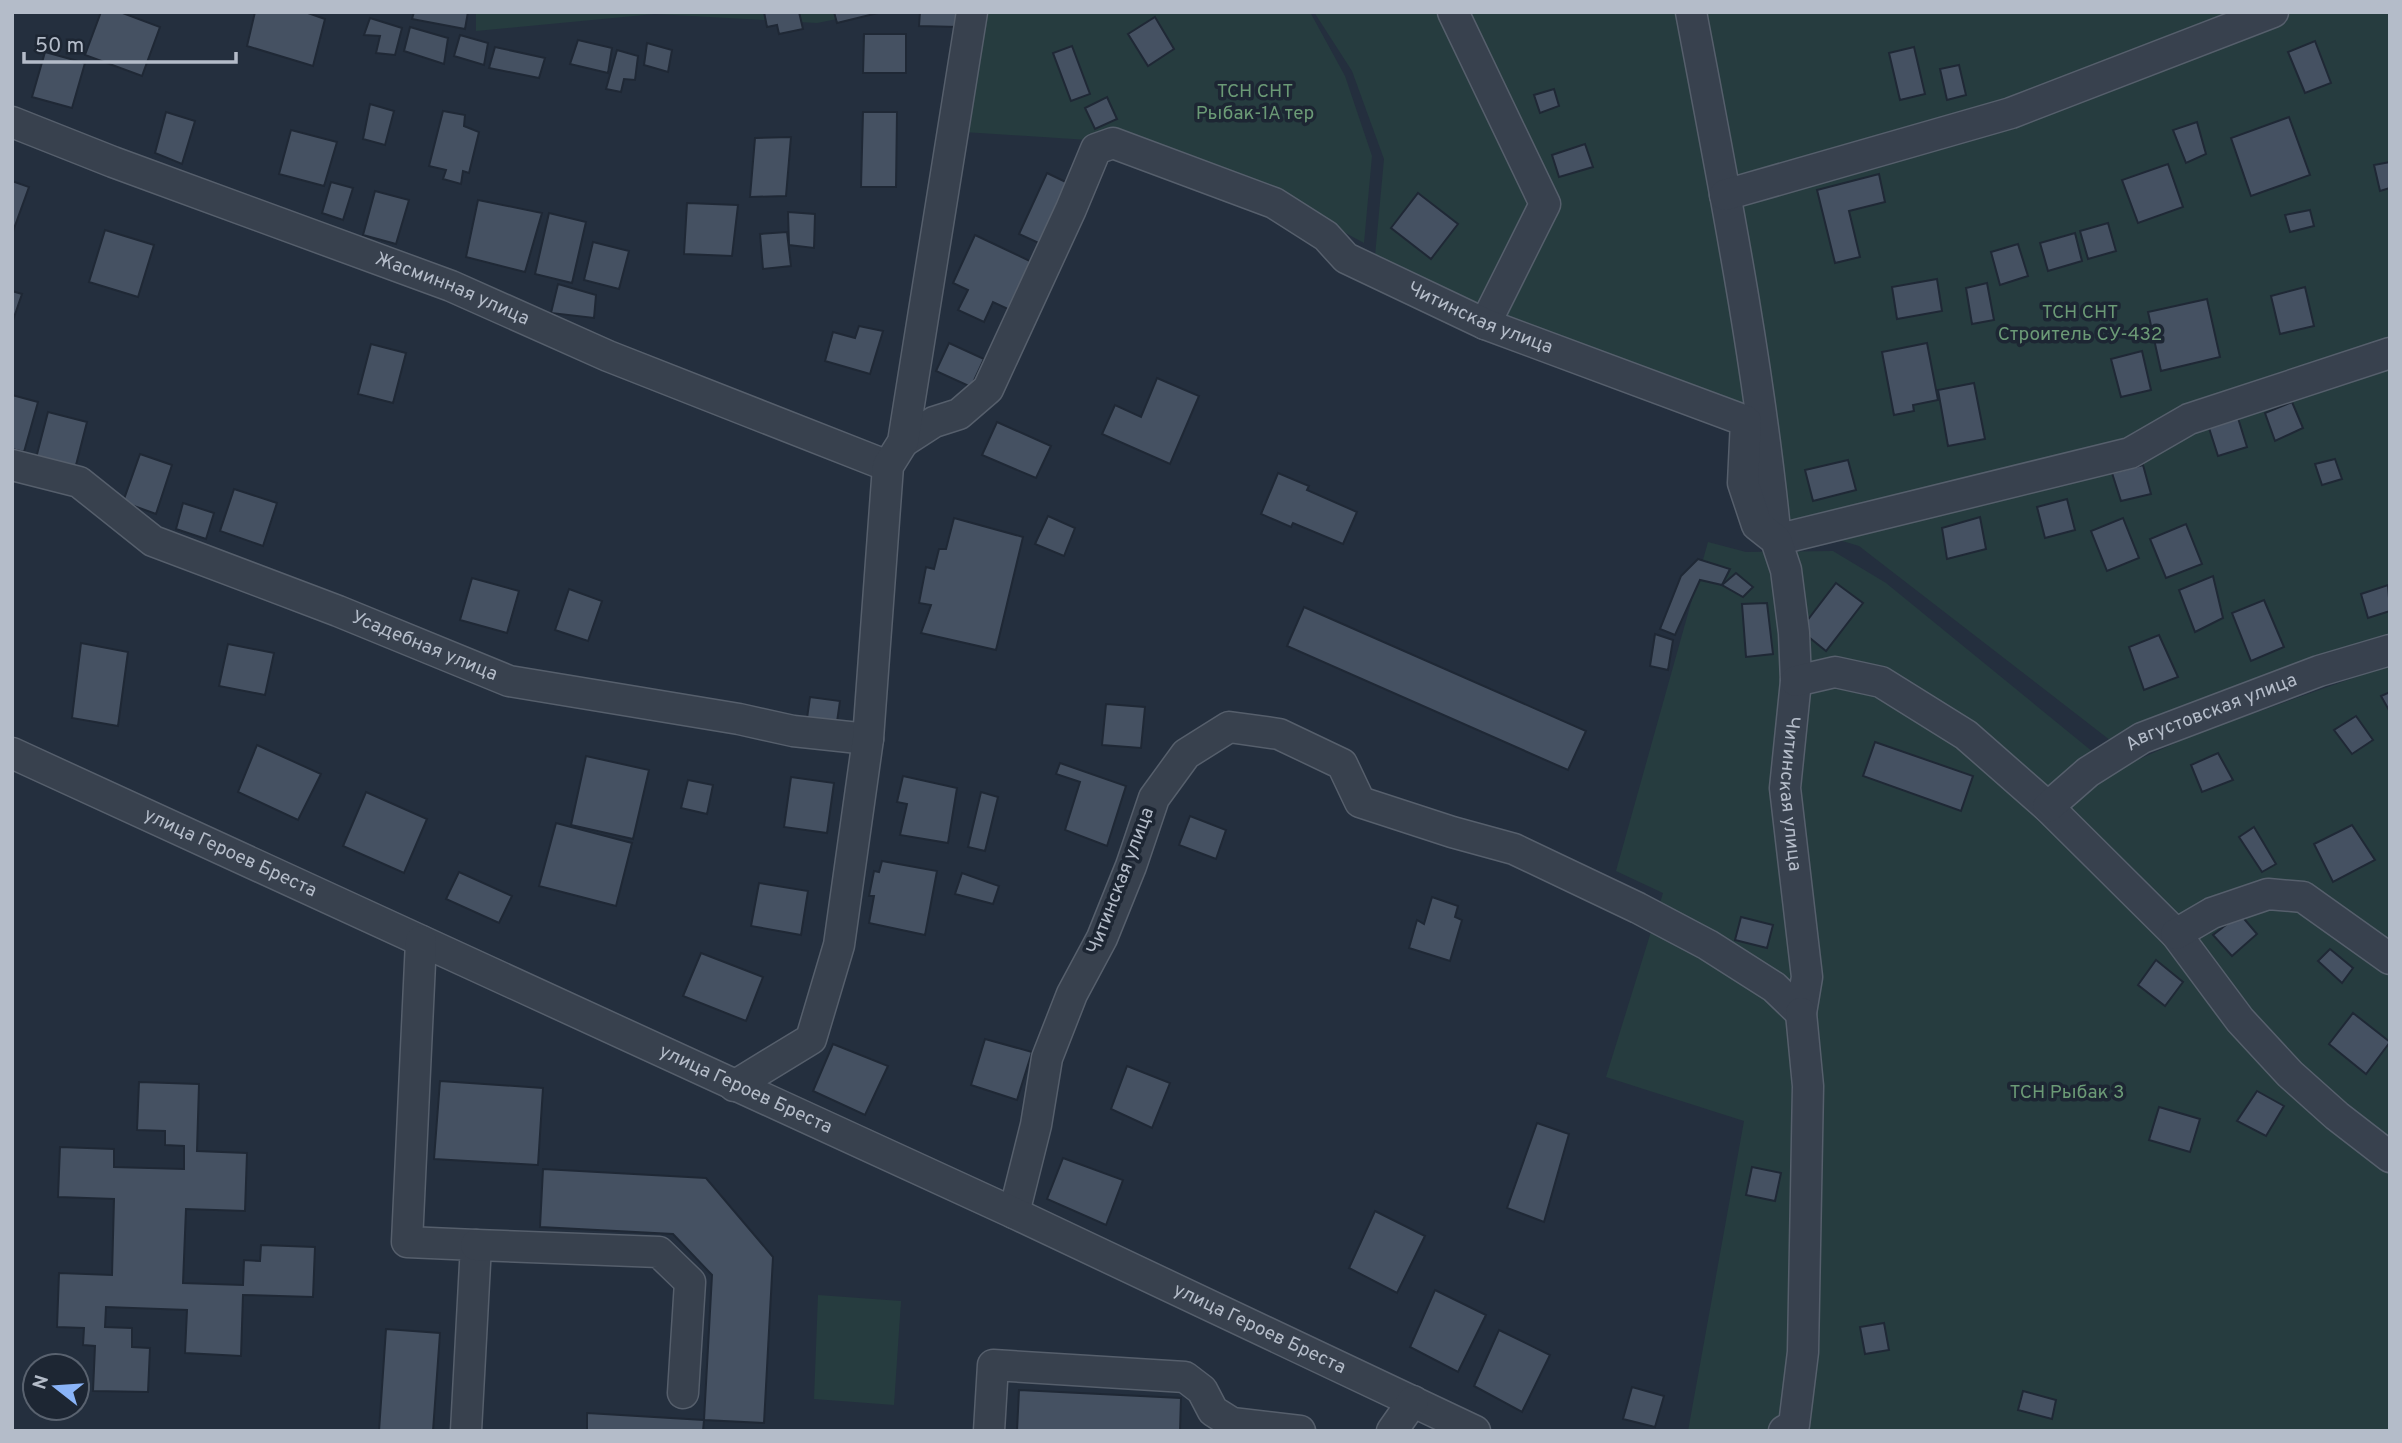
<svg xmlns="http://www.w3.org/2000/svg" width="2402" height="1443" font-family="Overpass,sans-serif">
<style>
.green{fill:#263c3f}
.building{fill:#455162;stroke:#1f2835;stroke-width:2}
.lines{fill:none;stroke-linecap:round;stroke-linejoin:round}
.minor-casing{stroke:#565f6c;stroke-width:33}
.minor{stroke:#38414e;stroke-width:30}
.labels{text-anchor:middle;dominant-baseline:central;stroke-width:7;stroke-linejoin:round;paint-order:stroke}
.park-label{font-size:19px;fill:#6b9a76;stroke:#1d2633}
.street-label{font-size:19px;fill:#b4bcc9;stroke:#1d2633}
</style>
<rect width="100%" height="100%" fill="#242f3e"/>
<g class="green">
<polygon points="476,12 872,12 817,23 655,14 476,31"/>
<polygon points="964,12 1310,12 1345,76 1372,156 1364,243 1329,224 1088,140 948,131"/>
<polygon points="1314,12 2390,12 2390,637 2115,744 1859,546 1763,517 1730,429 1375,256 1384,159 1352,71"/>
<polygon points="1708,542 1746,552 1833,551 1886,583 2115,770 2198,733 2390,665 2390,1431 1688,1431 1744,1121 1606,1077 1663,893 1616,871"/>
<polygon points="818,1295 901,1301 894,1405 814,1399"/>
</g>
<g class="building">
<polygon points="101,12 120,12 160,27 142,76 85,55"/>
<polygon points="255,12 305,12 325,19 313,66 247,46"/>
<polygon points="414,12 468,12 465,29 412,19"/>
<polygon points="764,12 799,12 803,29 779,34 777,25 767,27"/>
<polygon points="834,12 877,12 878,13 837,23"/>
<polygon points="920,12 959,12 958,27 919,26"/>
<polygon points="1155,17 1174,49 1148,66 1128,34"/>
<polygon points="370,18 402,28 395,55 376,53 380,36 364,35"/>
<polygon points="410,27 448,38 444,64 404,51"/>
<polygon points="864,34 906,34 906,73 863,73"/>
<polygon points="460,35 488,43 484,65 454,56"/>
<polygon points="578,40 612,48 608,73 570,64"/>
<polygon points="2315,41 2331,83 2305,93 2288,52"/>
<polygon points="647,43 672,50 668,72 644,65"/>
<polygon points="1072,46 1090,94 1071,101 1053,53"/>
<polygon points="495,47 545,58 539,78 489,68"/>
<polygon points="1914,47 1925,94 1900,100 1889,53"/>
<polygon points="617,50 638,56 635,80 624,79 621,92 606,89"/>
<polygon points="45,52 85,63 72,108 32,97"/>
<polygon points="1959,65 1966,95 1947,100 1940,69"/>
<polygon points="1554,89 1559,106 1540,113 1534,95"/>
<polygon points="1107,97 1117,119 1095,129 1085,108"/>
<polygon points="370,104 394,111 385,145 363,139"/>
<polygon points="443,111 465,115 464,126 479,132 469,173 463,171 461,184 443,179 446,170 429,166"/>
<polygon points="166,112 195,121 182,164 155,153"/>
<polygon points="863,112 897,112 896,187 861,187"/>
<polygon points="2289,117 2310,175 2251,196 2231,138"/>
<polygon points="2197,122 2206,154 2186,163 2173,130"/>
<polygon points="291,130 337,142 324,186 279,174"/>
<polygon points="791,137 786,196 750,197 755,138"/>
<polygon points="1585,144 1593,167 1559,177 1552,155"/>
<polygon points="2390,162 2390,188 2380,191 2374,165"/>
<polygon points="2168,164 2183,207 2138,223 2122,180"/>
<polygon points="1047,173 1070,184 1043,245 1019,234"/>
<polygon points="1879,174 1885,202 1849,211 1860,257 1835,263 1817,190"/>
<polygon points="12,181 29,187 12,234"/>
<polygon points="331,182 353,188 343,220 322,213"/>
<polygon points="375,191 409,200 396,244 363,235"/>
<polygon points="1418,193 1458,224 1431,259 1391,228"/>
<polygon points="478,200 542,213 525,272 466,257"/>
<polygon points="687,203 738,205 732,256 684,254"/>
<polygon points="2310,210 2314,226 2290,232 2285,215"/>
<polygon points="788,212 815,214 814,248 789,245"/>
<polygon points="549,213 586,222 572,283 535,274"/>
<polygon points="2108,223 2116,251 2088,259 2080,231"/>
<polygon points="105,230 154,245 138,297 89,282"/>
<polygon points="787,232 791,266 763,269 760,234"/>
<polygon points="2075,233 2082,261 2048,271 2040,243"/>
<polygon points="975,235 1032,262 1010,310 993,302 984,322 958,310 968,290 953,283"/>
<polygon points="593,242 629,251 619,289 584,280"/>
<polygon points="2018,244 2028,276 2000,285 1991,252"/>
<polygon points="1937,279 1942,311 1897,319 1892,287"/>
<polygon points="1987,283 1994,320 1972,324 1966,288"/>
<polygon points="558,284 596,295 594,318 551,313"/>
<polygon points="2305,287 2314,326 2280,334 2271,296"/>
<polygon points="12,291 22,294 12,323"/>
<polygon points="2207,299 2220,357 2161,371 2148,312"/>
<polygon points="859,326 883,331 870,374 825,361 833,332 855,338"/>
<polygon points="949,343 984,359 971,387 936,371"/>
<polygon points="1927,343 1938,400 1913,405 1914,411 1894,415 1882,352"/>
<polygon points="371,344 406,353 393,403 358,394"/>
<polygon points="2142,351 2151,390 2121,397 2111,359"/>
<polygon points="1157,378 1199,396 1170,464 1102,434 1115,405 1141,417"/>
<polygon points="1974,383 1985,439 1948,446 1938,390"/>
<polygon points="12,395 38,402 24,452 12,449"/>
<polygon points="2292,402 2303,428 2275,441 2265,413"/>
<polygon points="48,412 87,422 75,469 36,458"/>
<polygon points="2238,418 2247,447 2218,456 2209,428"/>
<polygon points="997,422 1051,446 1036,478 982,455"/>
<polygon points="140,454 172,465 156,514 123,502"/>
<polygon points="2335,459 2342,479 2322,485 2315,464"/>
<polygon points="1848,460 1856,490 1813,501 1805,470"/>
<polygon points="2143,465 2151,494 2121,501 2112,473"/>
<polygon points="1278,473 1309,486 1307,490 1357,512 1343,544 1293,523 1291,527 1261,514"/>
<polygon points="234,489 277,503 263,546 220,531"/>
<polygon points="2067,499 2075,530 2045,538 2037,507"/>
<polygon points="183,503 214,513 206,539 176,529"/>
<polygon points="1048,516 1075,528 1064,556 1035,544"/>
<polygon points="1980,517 1986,549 1947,559 1942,528"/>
<polygon points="954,518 1023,537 996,650 921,633 931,605 919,603 926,567 934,569 939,549 946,549"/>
<polygon points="2123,518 2139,558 2107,571 2091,531"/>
<polygon points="2186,524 2202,564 2166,578 2150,539"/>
<polygon points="1698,559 1730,569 1722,585 1700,580 1675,635 1660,629 1681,576"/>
<polygon points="1736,573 1753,587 1743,597 1722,585"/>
<polygon points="2213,576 2223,618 2195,632 2179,590"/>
<polygon points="472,578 519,591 507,633 460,620"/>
<polygon points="1836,583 1863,603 1826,651 1800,630"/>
<polygon points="2388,585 2390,611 2368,618 2361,594"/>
<polygon points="569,589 602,601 588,641 555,630"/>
<polygon points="2264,600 2284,647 2251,661 2232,613"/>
<polygon points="1767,603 1773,654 1746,657 1742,604"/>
<polygon points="1304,607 1586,731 1568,770 1287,646"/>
<polygon points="1655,634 1673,640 1668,670 1650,666"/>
<polygon points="2159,635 2178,677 2144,690 2129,647"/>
<polygon points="81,643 128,652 118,726 72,718"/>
<polygon points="228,644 274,653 265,695 219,686"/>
<polygon points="2390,692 2390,712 2381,696"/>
<polygon points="810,697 840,701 837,722 807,718"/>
<polygon points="1106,704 1145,707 1141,748 1102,745"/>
<polygon points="2356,716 2373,740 2352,754 2334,730"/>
<polygon points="1875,742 1973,776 1961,811 1863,776"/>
<polygon points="257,745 321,774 298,820 238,792"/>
<polygon points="2218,753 2233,780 2202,792 2191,765"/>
<polygon points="586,756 649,770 633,839 571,825"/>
<polygon points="1060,763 1126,786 1107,846 1065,830 1080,782 1056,774"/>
<polygon points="903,776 957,788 948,843 900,835 907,804 897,802"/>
<polygon points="791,777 834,783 827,833 784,827"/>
<polygon points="688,780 713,785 707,814 681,808"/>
<polygon points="366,792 427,819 404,873 343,846"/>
<polygon points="981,792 998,797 985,851 968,847"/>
<polygon points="1190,816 1226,830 1216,859 1179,845"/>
<polygon points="556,823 632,843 616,906 539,886"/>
<polygon points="2352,825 2375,860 2333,882 2314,844"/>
<polygon points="2254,827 2276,864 2262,872 2239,837"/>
<polygon points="882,861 937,871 925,935 869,923 874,896 869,896 874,871 879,872"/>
<polygon points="459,872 512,896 499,923 446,899"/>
<polygon points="962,873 999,886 993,904 955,894"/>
<polygon points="759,883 808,891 801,935 751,926"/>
<polygon points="1432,897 1458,906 1455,917 1462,920 1450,961 1409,948 1417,920 1424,924"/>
<polygon points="2240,914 2257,934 2232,956 2213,935"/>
<polygon points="1741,917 1773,925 1767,948 1735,940"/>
<polygon points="2330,949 2353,968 2342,983 2318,961"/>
<polygon points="701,953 763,977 746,1021 683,996"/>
<polygon points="2156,960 2183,982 2165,1006 2138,985"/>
<polygon points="2353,1013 2390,1042 2366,1074 2329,1044"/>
<polygon points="985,1039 1032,1052 1017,1100 971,1085"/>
<polygon points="833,1044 888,1066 865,1115 813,1091"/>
<polygon points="1127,1066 1170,1083 1152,1128 1111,1109"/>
<polygon points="440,1081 543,1088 538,1165 434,1159"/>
<polygon points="139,1082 199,1084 197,1151 247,1153 245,1211 186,1209 183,1283 243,1285 244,1260 260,1261 261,1245 315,1247 313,1297 243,1295 241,1356 185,1353 187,1310 106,1307 105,1327 132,1328 132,1347 150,1348 148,1392 93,1391 95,1346 83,1345 84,1328 57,1327 59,1273 112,1275 114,1199 58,1197 60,1147 114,1149 114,1167 184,1169 184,1146 165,1145 165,1131 137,1130"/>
<polygon points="2257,1091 2284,1106 2266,1136 2237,1121"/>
<polygon points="2159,1107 2200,1119 2190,1152 2149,1140"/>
<polygon points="1537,1123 1569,1134 1544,1222 1507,1208"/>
<polygon points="1063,1158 1123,1180 1106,1225 1047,1199"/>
<polygon points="1752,1167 1781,1173 1775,1201 1746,1195"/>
<polygon points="543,1169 706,1178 773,1257 764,1423 704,1420 712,1275 673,1234 540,1227"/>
<polygon points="1375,1211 1425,1236 1397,1293 1349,1268"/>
<polygon points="1435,1290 1486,1315 1458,1372 1410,1347"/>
<polygon points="1884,1323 1889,1350 1865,1354 1860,1327"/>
<polygon points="386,1329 440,1333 433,1431 379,1431"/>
<polygon points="1499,1330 1550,1355 1522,1412 1474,1386"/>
<polygon points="1632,1387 1664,1396 1655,1427 1623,1419"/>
<polygon points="1019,1390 1181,1398 1180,1431 1017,1431"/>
<polygon points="2023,1391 2056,1400 2052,1419 2018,1410"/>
<polygon points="587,1413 704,1420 703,1431 587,1431"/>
</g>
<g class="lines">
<g class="minor-casing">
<g id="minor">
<polyline points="1453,12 1545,204 1485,324"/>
<path d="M1691,12c33,175 68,351 85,528l354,-87 59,-34 201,-66"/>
<path id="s1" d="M12,122l101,40 338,124 157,70 280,110"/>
<polyline points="1725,195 2011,113 2273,12"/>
<path id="s2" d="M903,442l31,-20 25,-8 29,-25 83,-180 25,-60 17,-6 161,60 52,33 20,22 139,66 261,97 -3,62 14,42 19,15 10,30 8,63 2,48 -11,107 22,189 -6,36 -27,-26 -66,-42 -70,-37 -124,-59 -62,-17 -92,-30 -18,-38 -63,-30 -50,-7 -43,27 -32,44 -23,68 -29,72 -30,56 -25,64 -11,67 -22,88"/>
<path id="s3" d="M12,465l67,17 74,59 185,70 171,70 230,38 54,12 75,8"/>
<polyline points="1796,681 1835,672 1881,682 1966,735 2048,807 2176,934 2240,1020 2290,1074 2337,1116 2390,1157"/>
<path id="s4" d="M12,753l1002,460 461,218"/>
<path id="s5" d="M2048,807l40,-35 54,-34 177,-67 71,-21"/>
<polyline points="2176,934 2212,913 2268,894 2303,897 2390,959"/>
<polyline points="421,941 407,1242 476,1245 466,1431"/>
<polyline points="734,1086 811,1039 839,945 868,739 888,466 903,442 972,12"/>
<polyline points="476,1245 659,1252 690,1282 683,1393"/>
<polyline points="989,1431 993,1365 1185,1377 1202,1390 1213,1411 1232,1423 1300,1431"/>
<polyline points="1392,1431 1413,1401"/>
<polyline points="1784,1431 1794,1425 1803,1352 1808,1086 1801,1013"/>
</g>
</g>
<use href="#minor" class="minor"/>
</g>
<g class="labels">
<g class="park-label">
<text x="1255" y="92">ТСН СНТ<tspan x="1255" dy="22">Рыбак-1А тер</tspan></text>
<text x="2080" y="313">ТСН СНТ<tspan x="2080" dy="22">Строитель СУ-432</tspan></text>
<text x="2067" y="1093">ТСН Рыбак 3</text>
</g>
<g class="street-label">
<text stroke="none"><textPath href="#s1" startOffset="471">Жасминная улица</textPath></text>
<text stroke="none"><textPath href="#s2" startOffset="793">Читинская улица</textPath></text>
<text stroke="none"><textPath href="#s3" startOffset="455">Усадебная улица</textPath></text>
<text stroke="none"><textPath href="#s5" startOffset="191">Августовская улица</textPath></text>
<text stroke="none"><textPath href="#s2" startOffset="1465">Читинская улица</textPath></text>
<text stroke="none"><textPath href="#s4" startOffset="240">улица Героев Бреста</textPath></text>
<text transform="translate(1121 881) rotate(-69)">Читинская улица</text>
<text stroke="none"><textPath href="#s4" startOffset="807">улица Героев Бреста</textPath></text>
<text stroke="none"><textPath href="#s4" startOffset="1374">улица Героев Бреста</textPath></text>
</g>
</g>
<rect width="2402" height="1443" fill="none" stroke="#b4bcc9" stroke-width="28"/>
<g transform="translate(56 1387) rotate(287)"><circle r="33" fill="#1d2633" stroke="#59626f" stroke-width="2"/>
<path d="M0-5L12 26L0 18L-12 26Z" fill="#8ab4f8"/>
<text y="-10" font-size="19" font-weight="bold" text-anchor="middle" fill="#b4bcc9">N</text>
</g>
<path d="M24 52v10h212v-10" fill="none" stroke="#b4bcc9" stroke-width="3.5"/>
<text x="35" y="52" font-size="21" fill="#b4bcc9" stroke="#1d2633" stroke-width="5" paint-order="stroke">50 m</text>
</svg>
